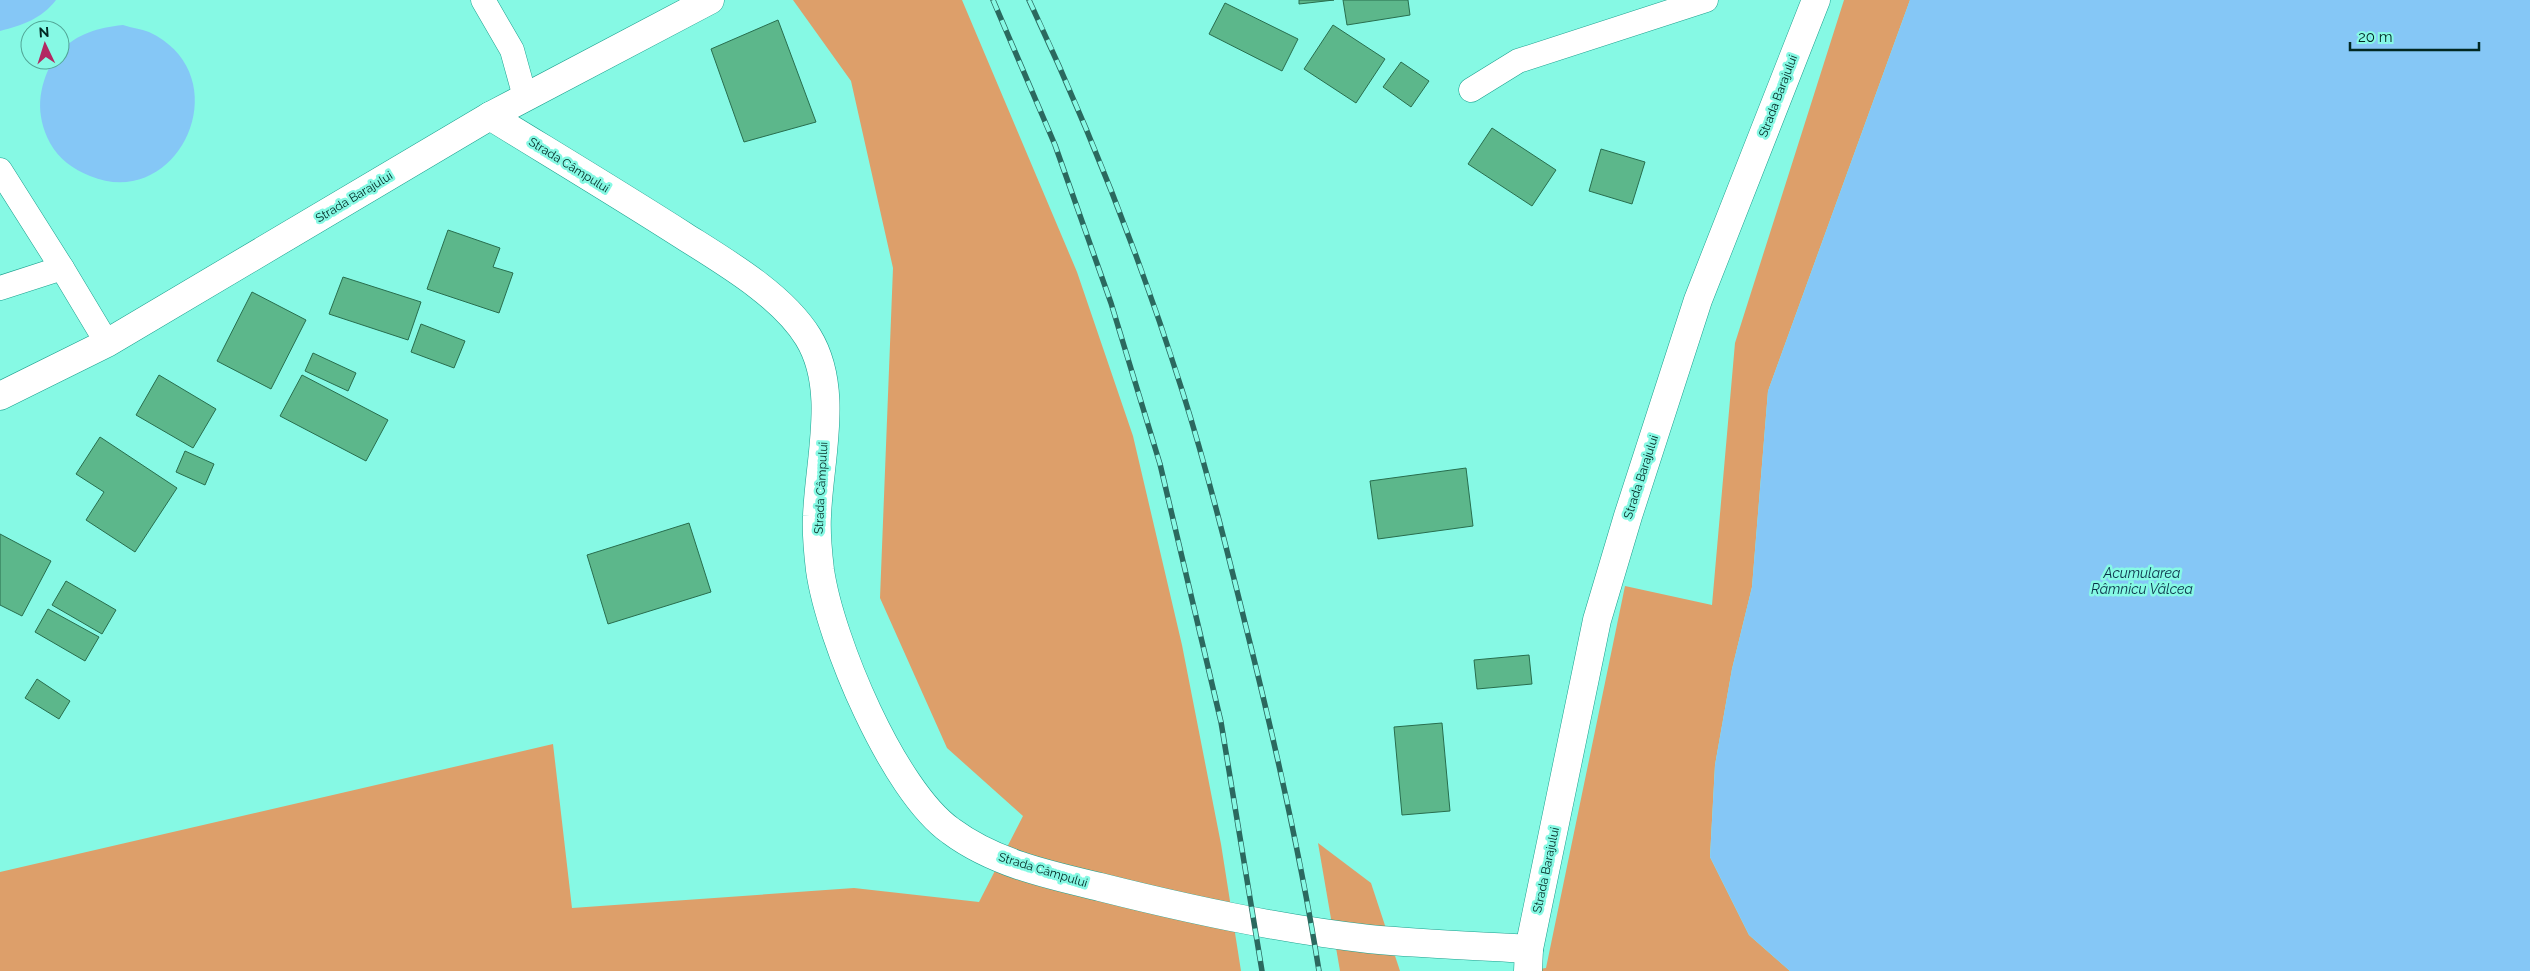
<svg xmlns="http://www.w3.org/2000/svg" width="2530" height="971" font-family="Raleway,sans-serif">
<style>
.green{fill:#dd9f6a}
.water{fill:#85c7f6}
.building{fill:#5cb78b;stroke:#286e4e}
.lines{fill:none;stroke-linecap:round;stroke-linejoin:round}
.service-casing{stroke:#1ba08e;stroke-width:25}
.minor-casing{stroke:#1ba08e;stroke-width:29}
.tertiary-casing{stroke:#1ba08e;stroke-width:29}
.service{stroke:#fff;stroke-width:24}
.minor{stroke:#fff;stroke-width:28}
.tertiary{stroke:#fff;stroke-width:28}
.rail-casing{stroke:#2b695f;stroke-width:5.5}
.rail{stroke:#86f9e4;stroke-width:4;stroke-dasharray:11;stroke-linecap:butt}
.labels{text-anchor:middle;dominant-baseline:central;stroke-width:5;stroke-linejoin:round;paint-order:stroke}
.street-label{font-size:12px;fill:#012822;stroke:#86f9e4}
.water-label{font-size:14px;font-style:italic;fill:#0a3048;stroke:#86f9e4}
</style>
<rect width="100%" height="100%" fill="#86f9e4"/>
<g class="green">
<polygon points="793,0 962,0 1077,272 1133,436 1182,645 1221,844 1241,971 0,971 0,872 553,744 572,908 854,888 979,902 1023,816 947,748 880,598 893,268 851,81"/>
<polygon points="1844,0 1910,0 1768,391 1752,587 1732,669 1715,765 1710,857 1749,935 1790,971 1525,971 1546,968 1625,586 1712,605 1735,343"/>
<polygon points="1318,843 1371,883 1400,971 1340,971"/>
</g>
<g class="water">
<path d="M0,0h56c-15,19 -33,25 -56,31z"/>
<polygon points="1910,0 2530,0 2530,971 1790,971 1749,935 1710,857 1715,765 1732,669 1752,587 1768,391"/>
<path d="M123,25c9,3 18,4 26,7 93,44 30,181 -59,144 -17,-7 -31,-17 -40,-33 -15,-29 -12,-55 3,-83h7v-9c19,-18 37,-23 63,-26z"/>
</g>
<g class="building">
<polygon points="1299,0 1334,0 1299,4"/>
<polygon points="1343,0 1408,0 1410,15 1347,25"/>
<polygon points="1225,3 1298,39 1282,71 1209,34"/>
<polygon points="778,20 816,122 744,142 711,49"/>
<polygon points="1333,25 1385,59 1356,103 1304,69"/>
<polygon points="1401,62 1429,81 1411,107 1383,87"/>
<polygon points="1492,128 1556,170 1532,206 1468,164"/>
<polygon points="1601,149 1645,162 1632,204 1589,191"/>
<polygon points="448,230 500,248 493,267 513,273 499,313 427,289"/>
<polygon points="343,277 421,302 408,340 329,314"/>
<polygon points="252,292 306,320 271,389 217,361"/>
<polygon points="421,324 465,341 454,368 411,352"/>
<polygon points="313,353 356,373 348,391 305,371"/>
<polygon points="159,375 216,409 193,448 136,415"/>
<polygon points="302,375 388,420 366,461 280,416"/>
<polygon points="100,437 177,488 135,552 86,520 104,492 76,474"/>
<polygon points="185,451 214,464 205,485 176,472"/>
<polygon points="1466,468 1473,526 1378,539 1370,481"/>
<polygon points="689,523 711,592 608,624 587,555"/>
<polygon points="0,534 51,561 22,616 0,605"/>
<polygon points="66,581 116,610 102,634 52,605"/>
<polygon points="48,609 99,637 85,661 35,632"/>
<polygon points="1529,655 1532,684 1477,689 1474,660"/>
<polygon points="37,679 70,701 59,719 25,698"/>
<polygon points="1442,723 1450,811 1402,815 1394,727"/>
</g>
<g class="lines">
<g class="service-casing">
<g id="service">
<polyline points="483,0 512,50 525,97"/>
<polyline points="1471,90 1518,61 1706,0"/>
<polyline points="0,170 62,268"/>
<polyline points="0,288 62,268 107,343"/>
</g>
</g>
<g class="minor-casing">
<g id="minor">
<polyline points="490,116 710,0"/>
<polyline points="1528,971 1529,949"/>
</g>
</g>
<g class="tertiary-casing">
<path id="tertiary" d="M0,396l107,-53 383,-227c65,40 130,79 194,120 41,26 98,59 124,101 32,52 11,122 9,179 -1,17 1,37 3,54 10,70 73,220 131,261 43,32 98,44 149,56 87,22 180,42 269,52 53,5 107,7 160,10l68,-329 31,-104 70,-216 118,-300"/>
</g>
<use href="#service" class="service"/>
<use href="#minor" class="minor"/>
<use href="#tertiary" class="tertiary"/>
<g class="rail-casing">
<g id="rail">
<polyline points="993,0 1055,145 1111,303 1160,464 1221,722 1262,971"/>
<path d="M1029,0c59,126 111,257 153,390 25,79 45,160 65,241 28,112 54,226 72,340"/>
</g>
</g>
<use href="#rail" class="rail"/>
</g>
<g class="labels">
<g class="street-label">
<text transform="translate(1778 96) rotate(-69)">Strada Barajului</text>
<text transform="translate(569 165) rotate(32)">Strada Câmpului</text>
<text transform="translate(354 197) rotate(-31)">Strada Barajului</text>
<text transform="translate(1641 477) rotate(-72)">Strada Barajului</text>
<text transform="translate(821 488) rotate(-87)">Strada Câmpului</text>
<text transform="translate(1043 870) rotate(17)">Strada Câmpului</text>
<text transform="translate(1546 870) rotate(-78)">Strada Barajului</text>
</g>
<g class="water-label">
<text x="2142" y="573">Acumularea<tspan x="2142" dy="16">Râmnicu Vâlcea</tspan></text>
</g>
</g>
<g transform="translate(45 45) rotate(356)"><circle r="24" fill="#86f9e4" stroke="#51a596"/>
<path d="M0-4L9 19L0 12L-9 19Z" fill="#b22762"/>
<text y="-8" font-size="14" font-weight="bold" text-anchor="middle" fill="#012822">N</text>
</g>
<path d="M2350 42v8h129v-8" fill="none" stroke="#012822" stroke-width="2.5"/>
<text x="2358" y="42" font-size="15" fill="#012822" stroke="#86f9e4" stroke-width="4" paint-order="stroke">20 m</text>
</svg>
